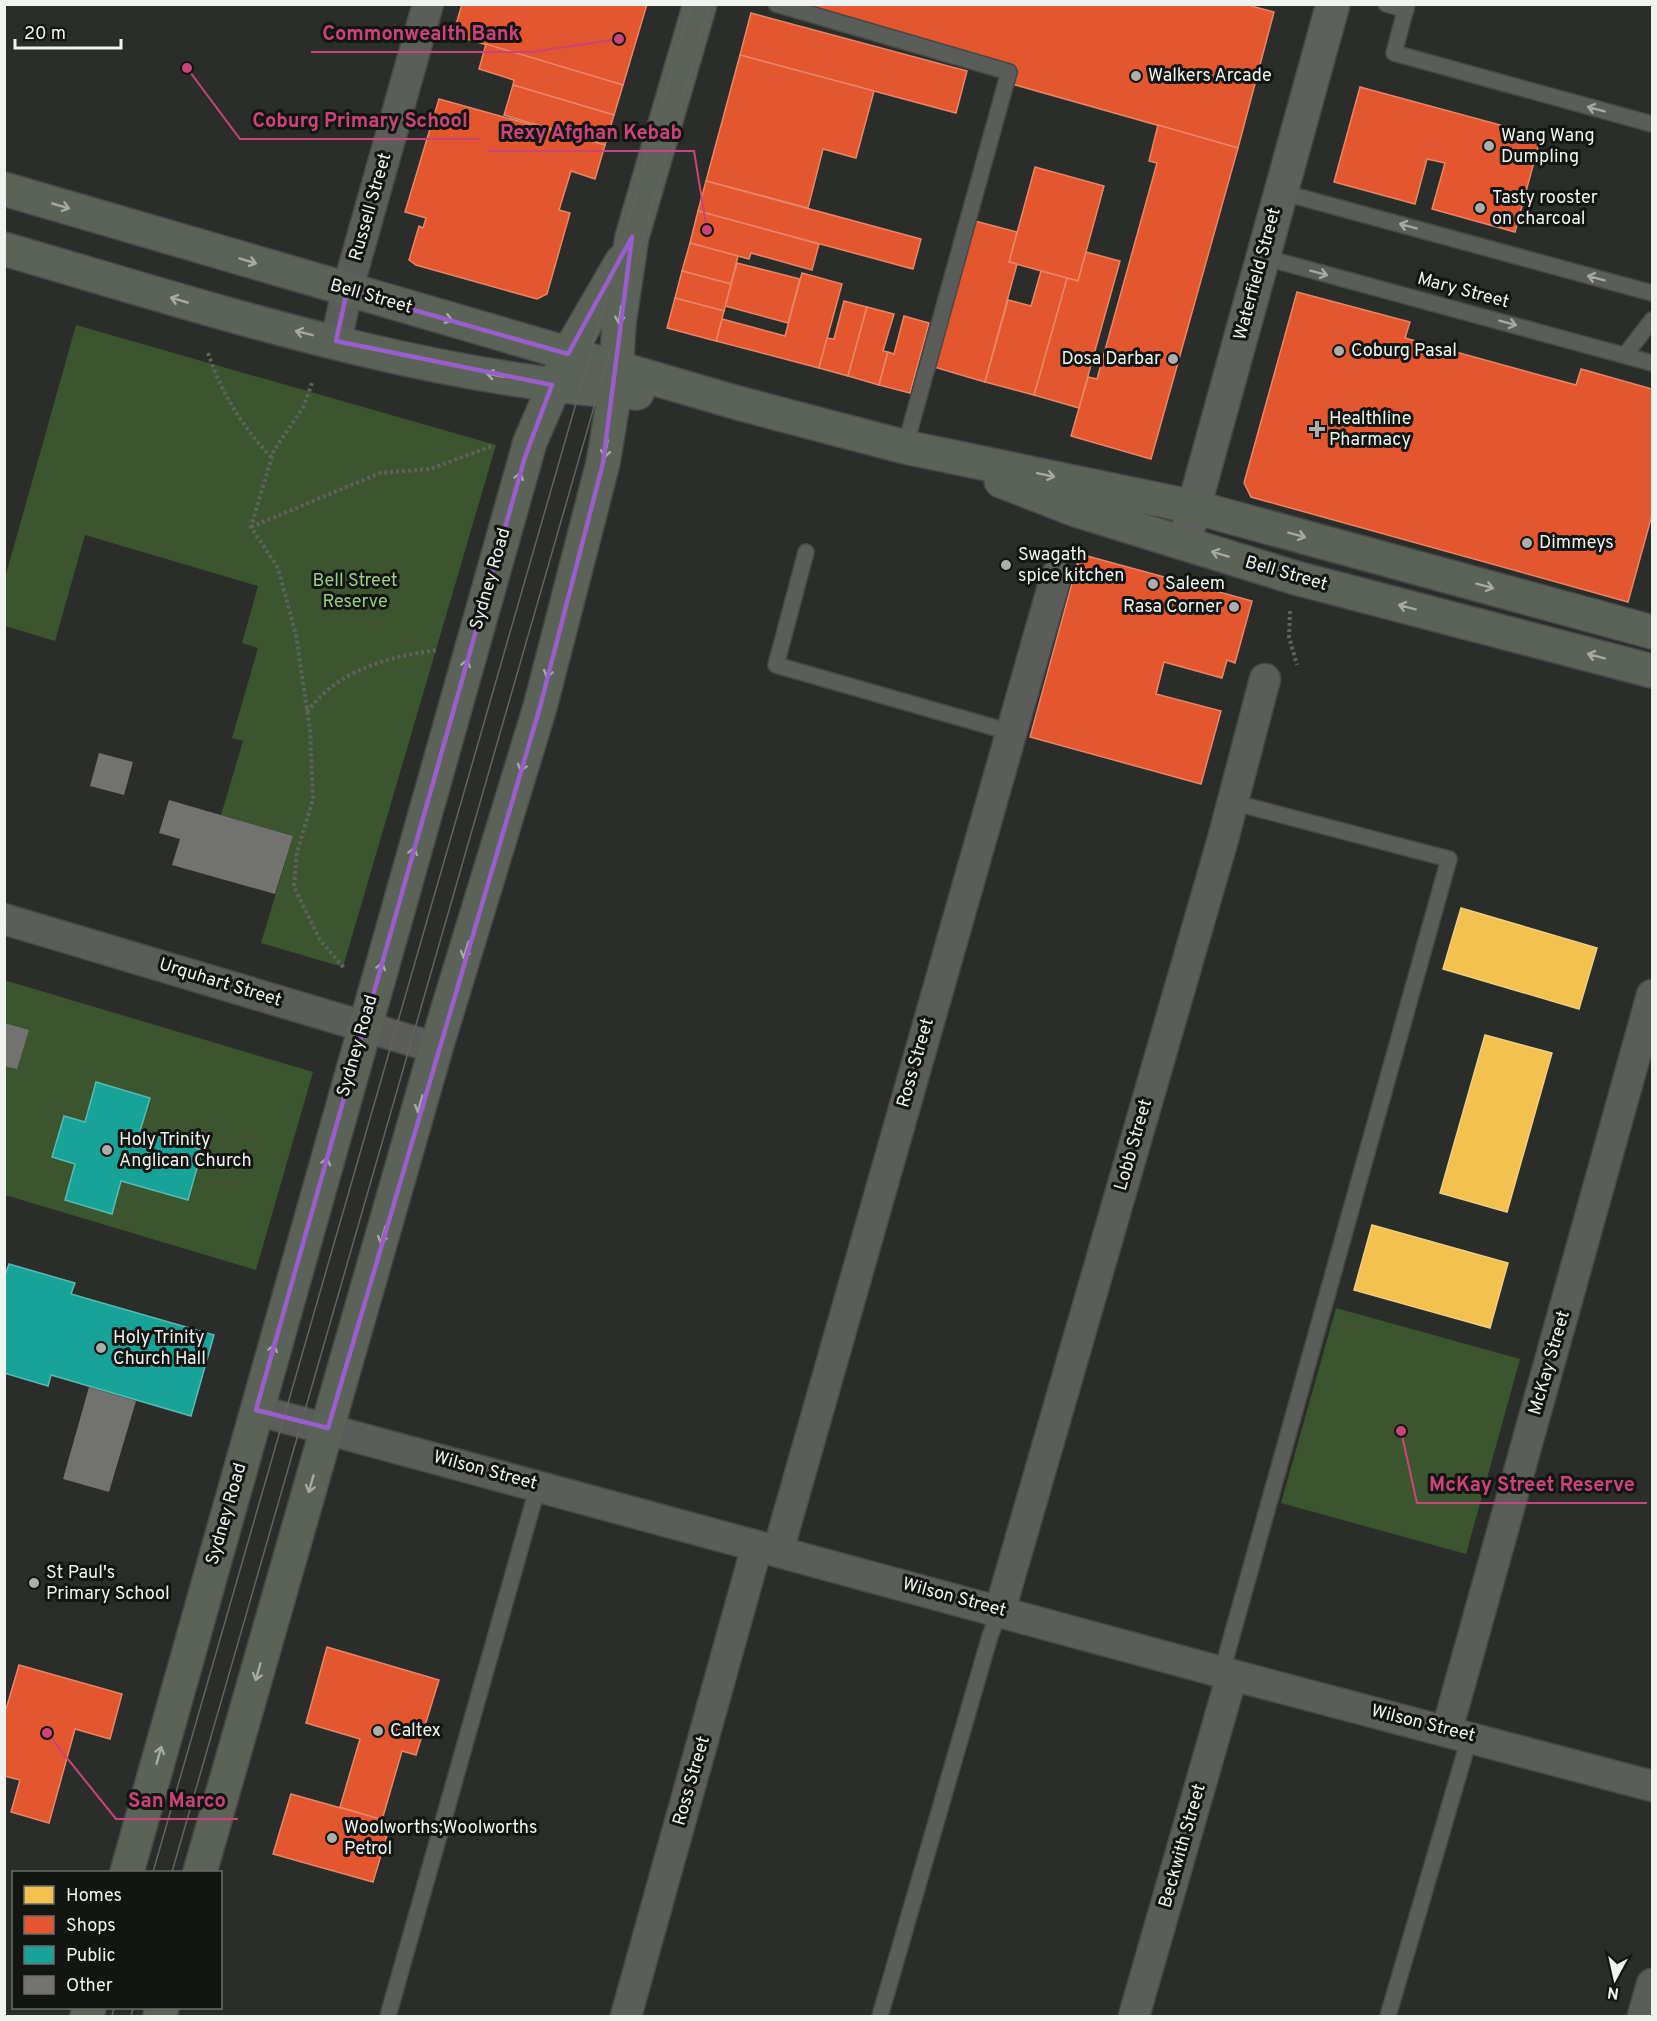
<svg xmlns="http://www.w3.org/2000/svg" width="1657" height="2021" font-family="Overpass,sans-serif">
<style>
.green{fill:#3b562f}
.homes{fill:#f2c14e;stroke:#f1d07e;stroke-width:1.5}
.shops{fill:#e4572e;stroke:#e88668;stroke-width:1.5}
.public{fill:#17a398;stroke:#58bbb2;stroke-width:1.5}
.building{fill:#727271}
.lines{fill:none;stroke-linecap:round;stroke-linejoin:round}
.lane-casing{stroke:#474947;stroke-width:18}
.street-casing{stroke:#474947;stroke-width:33}
.secondary-casing{stroke:#474947;stroke-width:36}
.highway-casing{stroke:#474947;stroke-width:36}
.path{stroke:#5f615f;stroke-width:4;stroke-dasharray:3 3;stroke-linecap:butt}
.lane{stroke:#5b5d5a;stroke-width:15}
.street{stroke:#5b5d5a;stroke-width:30}
.secondary{stroke:#5d605c;stroke-width:33}
.highway{stroke:#5b6258;stroke-width:33}
.tram{stroke:#636462;stroke-width:1.5}
.oneway{stroke:#a6a8a4}
.oneway2{stroke:#a6aaa4}
.marked{fill:none;stroke:#985ecb;stroke-width:4.5;stroke-linejoin:round}
.poi-dot{fill:#abaeaa;stroke:#131513;stroke-width:2}
.labels{text-anchor:middle;dominant-baseline:central;stroke-width:6;stroke-linejoin:round;paint-order:stroke}
.poi-label{font-size:18px;fill:#f0f3ef;stroke:#131513;text-anchor:start}
.street-label{font-size:18px;fill:#f0f3ef;stroke:#131513}
.park-label{font-size:18px;fill:#9ad181;stroke:#131513}
.leader{fill:none;stroke:#cb4479;stroke-width:2}
.callout-dot{fill:#cb4479;stroke:#131513;stroke-width:2}
.callout-label{font-size:20px;text-anchor:middle;font-weight:bold;fill:#cb4479;stroke:#131513;stroke-width:6;stroke-linejoin:round;paint-order:stroke}
</style>
<rect width="100%" height="100%" fill="#2a2d29"/>
<g class="green">
<polygon points="76,325 496,445 343,967 261,943 293,836 221,815 243,741 232,738 258,648 242,643 258,586 85,535 55,641 5,626 5,578"/>
<polygon points="4,980 313,1072 256,1270 5,1195"/>
<polygon points="1336,1308 1520,1359 1466,1554 1281,1503"/>
</g>
<g class="homes">
<polygon points="1461,908 1597,948 1579,1009 1443,969"/>
<polygon points="1485,1035 1552,1053 1507,1212 1440,1193"/>
<polygon points="1372,1225 1508,1263 1490,1328 1354,1290"/>
</g>
<g class="shops">
<polygon points="462,4 647,4 623,85 453,35"/>
<polygon points="791,4 1244,4 1274,12 1238,148 1012,84 1017,68"/>
<polygon points="751,13 967,71 956,113 740,55"/>
<polygon points="486,44 623,85 614,115 513,85 514,80 479,69"/>
<polygon points="740,55 874,91 856,158 823,149 808,208 706,181"/>
<polygon points="513,85 614,115 605,145 504,115"/>
<polygon points="1360,87 1541,136 1515,232 1432,209 1445,163 1427,159 1415,204 1334,182"/>
<polygon points="439,99 605,145 595,179 571,171 559,210 570,213 547,294 537,299 416,265 409,260 419,226 423,228 426,218 405,212"/>
<polygon points="1158,125 1238,148 1151,459 1071,436 1088,377 1097,379 1157,163 1149,161"/>
<polygon points="1035,167 1104,186 1078,281 1009,262"/>
<polygon points="706,181 921,239 913,269 698,211"/>
<polygon points="698,211 819,244 812,270 751,253 749,259 690,243"/>
<polygon points="975,221 1017,232 1009,262 1017,264 985,382 934,367"/>
<polygon points="690,243 738,256 731,284 682,271"/>
<polygon points="1086,252 1120,261 1079,408 1034,395 1067,278 1078,281"/>
<polygon points="737,263 800,279 788,323 725,306"/>
<polygon points="682,271 731,284 724,311 675,298"/>
<polygon points="1041,271 1067,278 1034,395 985,382 1008,300 1031,306"/>
<polygon points="802,273 842,284 819,368 716,341 722,319 785,336"/>
<polygon points="1297,292 1410,322 1405,338 1576,385 1581,369 1652,389 1652,515 1628,602 1251,497 1244,483"/>
<polygon points="675,298 724,311 716,341 667,328"/>
<polygon points="844,301 867,307 848,376 819,368 827,338 834,339"/>
<polygon points="867,307 894,314 883,351 888,352 879,385 848,376"/>
<polygon points="904,316 929,323 910,393 879,385 888,352 894,354"/>
<polygon points="1080,554 1252,601 1235,663 1227,660 1222,678 1164,662 1156,694 1221,711 1201,784 1030,737"/>
<polygon points="327,1647 439,1680 416,1755 402,1751 382,1820 340,1807 360,1739 306,1723"/>
<polygon points="19,1665 122,1694 110,1739 75,1729 49,1823 11,1812 20,1780 4,1776 4,1716"/>
<polygon points="291,1794 391,1822 373,1882 273,1854"/>
</g>
<g class="public">
<polygon points="96,1082 150,1098 140,1131 202,1150 188,1200 121,1181 112,1214 65,1200 75,1164 52,1157 64,1116 85,1122"/>
<polygon points="9,1264 75,1283 71,1294 214,1335 191,1416 51,1375 48,1386 4,1373 4,1278"/>
</g>
<g class="building">
<polygon points="99,753 133,762 124,795 90,786"/>
<polygon points="169,800 293,836 275,894 172,865 180,839 159,833"/>
<polygon points="4,1023 29,1030 17,1069 4,1066"/>
<polygon points="89,1387 136,1401 109,1492 63,1479"/>
</g>
<g class="lines">
<g class="lane-casing">
<g id="lane">
<polyline points="776,4 1009,72 905,447"/>
<polyline points="1386,4 1406,10"/>
<polyline points="1407,4 1394,53 1652,124"/>
<polyline points="1281,192 1652,293"/>
<polyline points="1263,257 1652,363"/>
<polyline points="1625,355 1652,320"/>
<polyline points="806,552 776,665 1010,732"/>
<polyline points="1222,1671 1449,859 1232,802"/>
<polyline points="388,2016 538,1486"/>
<polyline points="880,2016 990,1636 1000,1610"/>
<polyline points="1388,2016 1470,1736"/>
</g>
</g>
<g class="street-casing">
<g id="street">
<polyline points="336,341 347,291 428,4"/>
<polyline points="4,919 436,1048"/>
<polyline points="256,1410 1232,1675 1652,1786"/>
<polyline points="778,1551 1056,576"/>
<polyline points="1000,1610 1223,839 1265,679"/>
<polyline points="1447,1730 1652,995"/>
<polyline points="626,2016 757,1546"/>
<polyline points="1134,2016 1232,1675"/>
<polyline points="1643,2016 1652,1984"/>
</g>
</g>
<g class="secondary-casing">
<polyline id="secondary" points="1184,543 1333,4"/>
</g>
<g class="highway-casing">
<g id="highway">
<polyline points="4,189 738,403 905,447 1194,507 1652,632"/>
<path d="M4,249c207,60 418,130 633,144"/>
<polyline points="1001,481 1076,510 1296,578 1652,671"/>
<polyline points="127,1872 530,442 568,354 622,261"/>
<polyline points="200,1872 436,1048 540,707 603,463 615,391 619,323 632,237 700,4"/>
<polyline points="87,2016 89,2008"/>
<polyline points="160,2016 162,2008"/>
</g>
</g>
<g class="path">
<path d="M208,353c14,41 34,73 63,104"/>
<polyline points="312,383 303,408 274,450 251,527 278,568 296,635 310,730 313,799 297,852 294,887 320,940 345,969"/>
<polyline points="251,527 380,473 430,469 492,446"/>
<polyline points="1290,611 1289,637 1297,665"/>
<path d="M307,712c31,-42 80,-55 130,-62"/>
</g>
<use href="#lane" class="lane"/>
<use href="#street" class="street"/>
<use href="#secondary" class="secondary"/>
<use href="#highway" class="highway"/>
<g class="tram">
<polyline points="153,1872 691,4"/>
<polyline points="172,1872 710,4"/>
<polyline points="112,2016 114,2008"/>
<polyline points="131,2016 133,2008"/>
</g>
</g>
<defs><path id="oneway-shaft" d="M-6 0H5M1.5-3L5.5 0L1.5 3" fill="none" stroke-width="1.6" stroke-linecap="round" stroke-linejoin="round" transform="scale(1.5)"/></defs>
<g class="oneway">
<use href="#oneway-shaft" transform="translate(1596 109) rotate(-165)"/>
<use href="#oneway-shaft" transform="translate(1408 226) rotate(-165)"/>
<use href="#oneway-shaft" transform="translate(1319 273) rotate(15)"/>
<use href="#oneway-shaft" transform="translate(1596 278) rotate(-165)"/>
<use href="#oneway-shaft" transform="translate(1508 323) rotate(15)"/>
</g>
<g class="oneway2">
<use href="#oneway-shaft" transform="translate(61 206) rotate(16)"/>
<use href="#oneway-shaft" transform="translate(248 261) rotate(17)"/>
<use href="#oneway-shaft" transform="translate(179 300) rotate(-164)"/>
<use href="#oneway-shaft" transform="translate(620 315) rotate(98)"/>
<use href="#oneway-shaft" transform="translate(444 318) rotate(16)"/>
<use href="#oneway-shaft" transform="translate(304 333) rotate(-166)"/>
<use href="#oneway-shaft" transform="translate(495 375) rotate(-169)"/>
<use href="#oneway-shaft" transform="translate(606 449) rotate(101)"/>
<use href="#oneway-shaft" transform="translate(1046 475) rotate(12)"/>
<use href="#oneway-shaft" transform="translate(518 481) rotate(-74)"/>
<use href="#oneway-shaft" transform="translate(1297 535) rotate(15)"/>
<use href="#oneway-shaft" transform="translate(1220 554) rotate(-163)"/>
<use href="#oneway-shaft" transform="translate(1485 586) rotate(15)"/>
<use href="#oneway-shaft" transform="translate(1407 607) rotate(-165)"/>
<use href="#oneway-shaft" transform="translate(1596 656) rotate(-165)"/>
<use href="#oneway-shaft" transform="translate(465 668) rotate(-74)"/>
<use href="#oneway-shaft" transform="translate(549 669) rotate(105)"/>
<use href="#oneway-shaft" transform="translate(523 763) rotate(107)"/>
<use href="#oneway-shaft" transform="translate(412 856) rotate(-74)"/>
<use href="#oneway-shaft" transform="translate(466 950) rotate(107)"/>
<use href="#oneway-shaft" transform="translate(380 971) rotate(-74)"/>
<use href="#oneway-shaft" transform="translate(420 1104) rotate(106)"/>
<use href="#oneway-shaft" transform="translate(325 1166) rotate(-74)"/>
<use href="#oneway-shaft" transform="translate(383 1235) rotate(106)"/>
<use href="#oneway-shaft" transform="translate(272 1353) rotate(-74)"/>
<use href="#oneway-shaft" transform="translate(311 1484) rotate(106)"/>
<use href="#oneway-shaft" transform="translate(258 1672) rotate(106)"/>
<use href="#oneway-shaft" transform="translate(159 1755) rotate(-74)"/>
</g>
<path class="marked" d="M632,237l-29,226 -63,244 -212,721 -72,-18 269,-953 27,-72 -216,-44 11,-50 221,63z"/>
<g class="poi-dot">
<circle cx="1136" cy="76" r="6"/>
<circle cx="1489" cy="146" r="6"/>
<circle cx="1480" cy="208" r="6"/>
<circle cx="1339" cy="351" r="6"/>
<circle cx="1173" cy="359" r="6"/>
<path d="M1314 420h6v6h6v6h-6v6h-6v-6h-6v-6h6z"/>
<circle cx="1527" cy="543" r="6"/>
<circle cx="1006" cy="565" r="6"/>
<circle cx="1153" cy="584" r="6"/>
<circle cx="1234" cy="607" r="6"/>
<circle cx="107" cy="1150" r="6"/>
<circle cx="101" cy="1348" r="6"/>
<circle cx="34" cy="1583" r="6"/>
<circle cx="378" cy="1731" r="6"/>
<circle cx="332" cy="1838" r="6"/>
</g>
<g class="labels">
<g class="poi-label">
<text x="1148" y="76">Walkers Arcade</text>
<text x="1501" y="136">Wang Wang<tspan x="1501" dy="21">Dumpling</tspan></text>
<text x="1492" y="198">Tasty rooster<tspan x="1492" dy="21">on charcoal</tspan></text>
<text x="1351" y="351">Coburg Pasal</text>
<text x="1161" y="359" text-anchor="end">Dosa Darbar</text>
<text x="1329" y="419">Healthline<tspan x="1329" dy="21">Pharmacy</tspan></text>
<text x="1539" y="543">Dimmeys</text>
<text x="1018" y="555">Swagath<tspan x="1018" dy="21">spice kitchen</tspan></text>
<text x="1165" y="584">Saleem</text>
<text x="1222" y="607" text-anchor="end">Rasa Corner</text>
<text x="119" y="1140">Holy Trinity<tspan x="119" dy="21">Anglican Church</tspan></text>
<text x="113" y="1338">Holy Trinity<tspan x="113" dy="21">Church Hall</tspan></text>
<text x="46" y="1573">St Paul's<tspan x="46" dy="21">Primary School</tspan></text>
<text x="390" y="1731">Caltex</text>
<text x="344" y="1828">Woolworths;Woolworths<tspan x="344" dy="21">Petrol</tspan></text>
</g>
<g class="street-label">
<text transform="translate(371 207) rotate(-74)">Russell Street</text>
<text transform="translate(1258 274) rotate(-75)">Waterfield Street</text>
<text transform="translate(1463 291) rotate(15)">Mary Street</text>
<text transform="translate(371 297) rotate(16)">Bell Street</text>
<text transform="translate(1286 574) rotate(16)">Bell Street</text>
<text transform="translate(491 579) rotate(-74)">Sydney Road</text>
<text transform="translate(220 983) rotate(17)">Urquhart Street</text>
<text transform="translate(358 1046) rotate(-74)">Sydney Road</text>
<text transform="translate(916 1063) rotate(-74)">Ross Street</text>
<text transform="translate(1134 1145) rotate(-74)">Lobb Street</text>
<text transform="translate(1550 1363) rotate(-74)">McKay Street</text>
<text transform="translate(485 1471) rotate(15)">Wilson Street</text>
<text transform="translate(227 1514) rotate(-74)">Sydney Road</text>
<text transform="translate(954 1598) rotate(15)">Wilson Street</text>
<text transform="translate(1423 1724) rotate(14)">Wilson Street</text>
<text transform="translate(692 1781) rotate(-74)">Ross Street</text>
<text transform="translate(1183 1846) rotate(-74)">Beckwith Street</text>
</g>
<g class="park-label">
<text x="355" y="581">Bell Street<tspan x="355" dy="21">Reserve</tspan></text>
</g>
</g>
<path class="leader" d="M619 39L532 52H311M187 68L240 139H480M707 230L694 151H487M1401 1431L1417 1503H1647M47 1733L116 1819H238"/>
<g class="callout-dot">
<circle cx="619" cy="39" r="6"/>
<circle cx="187" cy="68" r="6"/>
<circle cx="707" cy="230" r="6"/>
<circle cx="1401" cy="1431" r="6"/>
<circle cx="47" cy="1733" r="6"/>
</g>
<g class="callout-label">
<text x="421" y="40">Commonwealth Bank</text>
<text x="360" y="127">Coburg Primary School</text>
<text x="591" y="139">Rexy Afghan Kebab</text>
<text x="1532" y="1491">McKay Street Reserve</text>
<text x="177" y="1807">San Marco</text>
</g>
<rect width="1657" height="2021" fill="none" stroke="#f0f3ef" stroke-width="12"/>
<rect x="12" y="1871" width="210" height="138" fill="#131513" stroke="#6b6e6b" stroke-width="1.5"/>
<rect x="24" y="1886" width="30" height="18" fill="#f2c14e" stroke="#6b6e6b" stroke-width="1.5"/>
<text x="66" y="1901" font-size="18" fill="#f0f3ef">Homes</text>
<rect x="24" y="1916" width="30" height="18" fill="#e4572e" stroke="#6b6e6b" stroke-width="1.5"/>
<text x="66" y="1931" font-size="18" fill="#f0f3ef">Shops</text>
<rect x="24" y="1946" width="30" height="18" fill="#17a398" stroke="#6b6e6b" stroke-width="1.5"/>
<text x="66" y="1961" font-size="18" fill="#f0f3ef">Public</text>
<rect x="24" y="1976" width="30" height="18" fill="#727271" stroke="#6b6e6b" stroke-width="1.5"/>
<text x="66" y="1991" font-size="18" fill="#f0f3ef">Other</text>
<g transform="translate(1615 1979) rotate(188)" stroke="#131513" stroke-width="4.5" paint-order="stroke">
<path d="M0-4.5L10 22L0 15L-10 22Z" fill="#f0f3ef"/>
<text y="-9" font-size="16" font-weight="bold" text-anchor="middle" fill="#f0f3ef">N</text>
</g>
<path d="M15 39v9h106v-9" fill="none" stroke="#f0f3ef" stroke-width="3"/>
<text x="24" y="39" font-size="18" fill="#f0f3ef" stroke="#131513" stroke-width="4.5" paint-order="stroke">20 m</text>
</svg>
